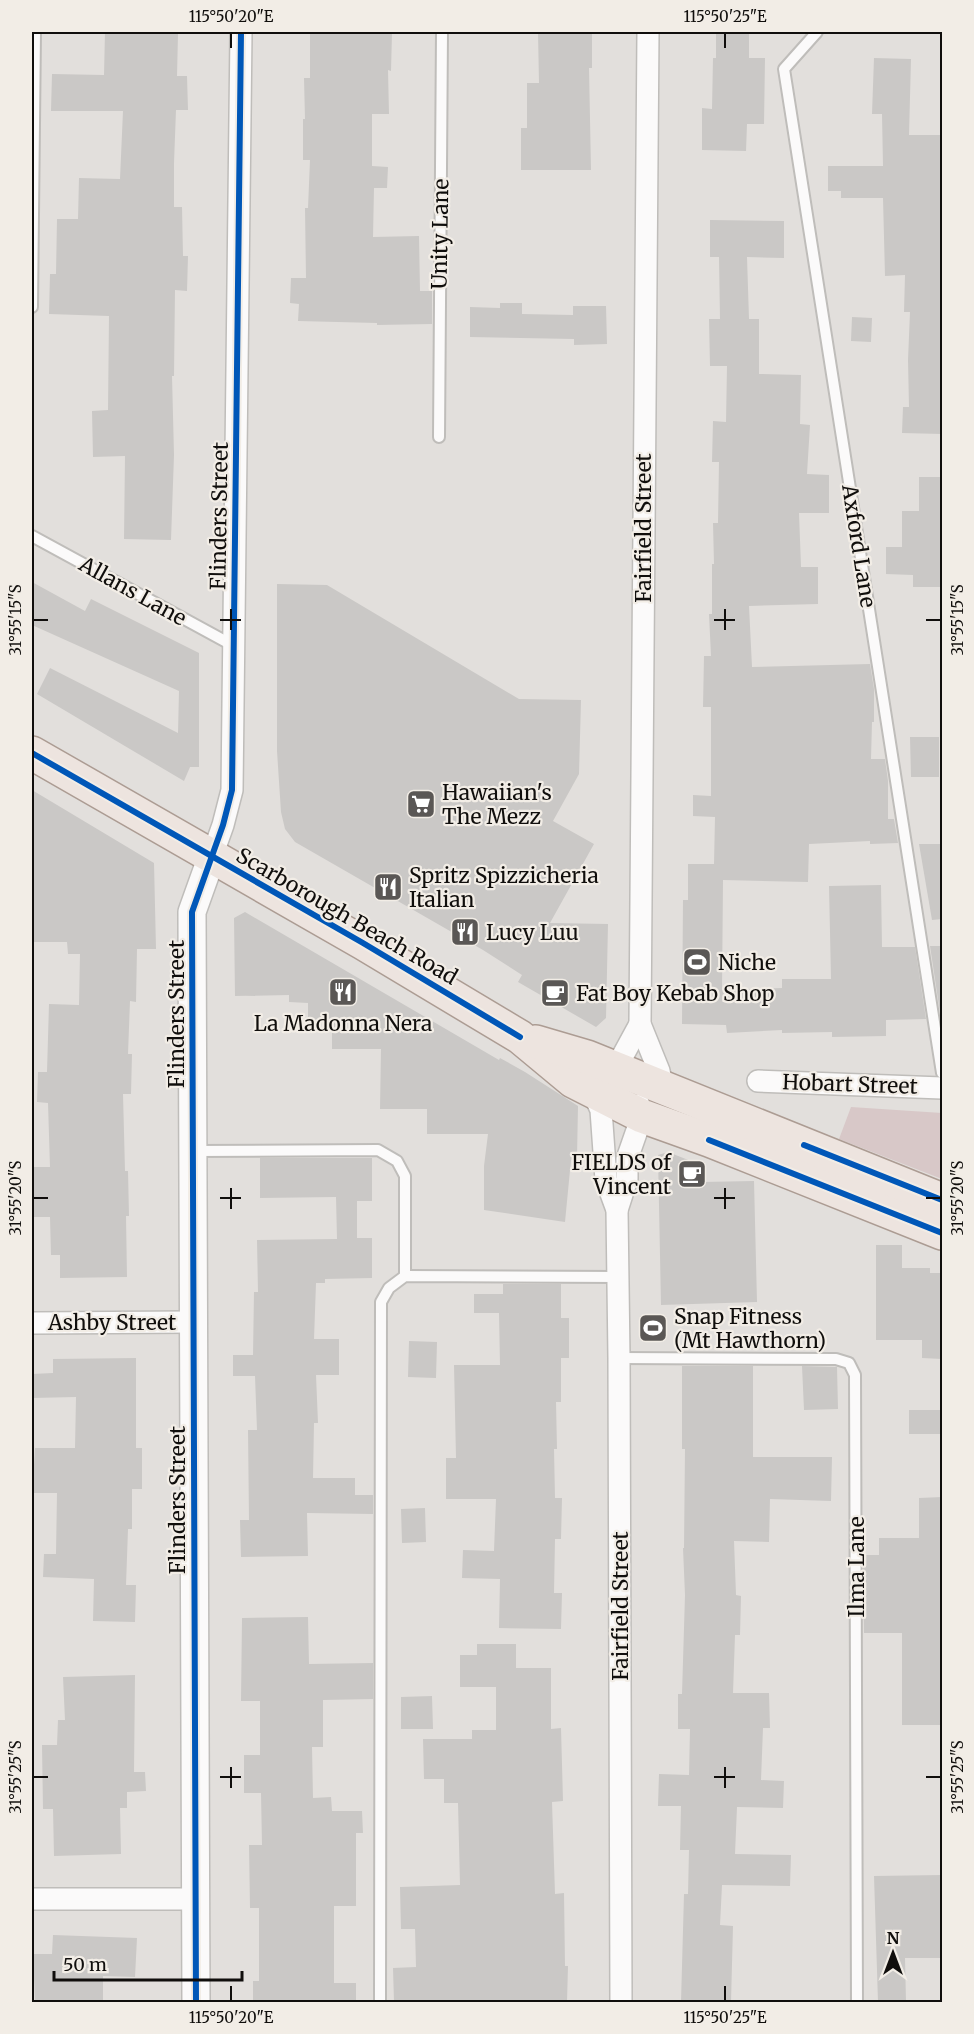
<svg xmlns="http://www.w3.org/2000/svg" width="974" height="2034" font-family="Merriweather,serif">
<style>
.park{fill:#d8c8c8}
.building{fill:#cac8c6}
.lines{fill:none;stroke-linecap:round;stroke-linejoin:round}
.service-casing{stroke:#bfbdba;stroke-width:14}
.minor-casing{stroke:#bfbdba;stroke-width:24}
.tertiary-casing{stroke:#bfbdba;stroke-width:30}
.primary-casing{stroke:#ac9c93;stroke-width:36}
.service{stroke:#fbfafa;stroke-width:10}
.minor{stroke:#fbfafa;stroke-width:21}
.tertiary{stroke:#fbfafa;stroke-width:27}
.primary{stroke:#ede4df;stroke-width:33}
.cycleway-casing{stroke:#f2ede6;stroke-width:10}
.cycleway{stroke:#0057b8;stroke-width:6}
.ticks{fill:none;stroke:#100e0c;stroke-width:2}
.labels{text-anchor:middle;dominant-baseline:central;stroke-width:4.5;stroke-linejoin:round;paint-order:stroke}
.street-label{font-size:21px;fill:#100e0c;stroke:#f2ede6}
.poi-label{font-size:21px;fill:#100e0c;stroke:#f2ede6;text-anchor:start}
.neatline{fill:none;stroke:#100e0c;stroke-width:2}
.ticks-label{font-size:15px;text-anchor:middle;fill:#100e0c}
</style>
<rect width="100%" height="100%" fill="#e2dfdc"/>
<polygon class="park" points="851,1107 942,1113 942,1179 839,1139"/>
<g class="building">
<polygon points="105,32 178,34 177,76 187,76 188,110 176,110 174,163 174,207 182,207 183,256 188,256 187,291 175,290 174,376 172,376 174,455 171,540 124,539 125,456 93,457 92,411 108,410 109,316 49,314 50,274 56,274 57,219 78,219 79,178 120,179 123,111 51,111 52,74 104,75"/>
<polygon points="310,32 392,33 391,71 388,70 389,114 372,114 372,166 388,167 387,188 374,188 373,237 419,236 420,291 432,291 432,324 377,325 377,323 298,321 299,304 290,303 291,278 306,278 305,208 308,208 310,160 303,160 303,119 305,119 304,78 310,78"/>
<polygon points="538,32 592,32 592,68 589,68 591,170 521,170 521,128 527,128 527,83 539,83"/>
<polygon points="716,32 749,32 749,58 765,58 764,124 747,124 746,151 702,150 702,108 712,109 713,58 716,58"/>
<polygon points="874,58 911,59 909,135 942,135 942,434 902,433 903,407 909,407 908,360 910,312 904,312 905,275 885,276 883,198 841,198 841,191 828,191 828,166 883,166 882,114 872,114"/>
<polygon points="710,220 784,221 784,258 747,257 749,319 759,319 759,374 801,375 800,424 810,425 807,474 829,475 829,513 799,513 801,567 818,567 818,604 749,606 752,667 870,664 874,689 874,722 872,722 871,759 885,759 888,781 888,819 894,819 898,843 870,844 870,841 809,844 808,882 723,880 722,990 782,988 782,979 831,979 829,886 881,885 882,947 915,947 926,1019 886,1020 886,1036 832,1037 832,1032 782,1033 782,1030 727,1033 726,1025 682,1024 683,900 688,900 688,864 714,864 715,817 693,816 693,795 711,796 711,707 703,707 704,656 711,656 709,614 712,614 712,564 714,564 713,523 718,523 719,462 712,462 713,421 726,422 727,366 710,366 709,319 720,319 719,257 710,257"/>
<polygon points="500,303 522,303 522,314 573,315 573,306 606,306 607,344 574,345 574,339 470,337 470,307 500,308"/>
<polygon points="852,317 872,318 871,342 851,341"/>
<polygon points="919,477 942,477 942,587 913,587 913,575 886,574 886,547 902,547 902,511 919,511"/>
<polygon points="32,582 85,611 91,599 199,653 199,767 190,767 184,781 37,694 50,668 178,733 179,691 32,625"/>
<polygon points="277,584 327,585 519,699 581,700 579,774 553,821 594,844 550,923 608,924 606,1018 596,1027 518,982 522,975 483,950 295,842 285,829 281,812 277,751"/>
<polygon points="910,737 939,737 939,777 911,777"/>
<polygon points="32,790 154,863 156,949 137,949 136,1002 130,1001 128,1054 132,1054 131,1094 123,1094 125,1171 128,1171 129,1216 126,1216 127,1277 60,1278 60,1255 51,1255 50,1217 32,1217 32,1167 50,1167 48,1103 37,1102 38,1072 47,1072 49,1004 79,1005 80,954 68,954 67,942 32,942"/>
<polygon points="919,844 942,844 942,919 932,920"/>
<polygon points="245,912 499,1060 500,1058 525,1072 578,1106 577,1157 571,1160 565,1222 484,1210 484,1166 488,1134 427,1134 427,1109 380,1109 381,1049 332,1049 332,1023 308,1022 308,1003 289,1002 289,995 235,996 234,918"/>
<polygon points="930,946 942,946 942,1019 941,1019"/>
<polygon points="668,1152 701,1165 702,1182 754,1181 757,1302 661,1305 658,1155"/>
<polygon points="260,1158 372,1158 372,1201 357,1201 357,1238 372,1238 372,1278 325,1279 325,1283 316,1283 314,1339 339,1339 339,1375 316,1375 318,1423 314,1423 313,1478 355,1478 355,1495 373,1495 373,1514 307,1513 308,1556 241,1557 240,1520 249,1520 248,1430 257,1430 255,1376 233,1376 233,1355 253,1355 254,1292 258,1292 257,1240 337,1239 336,1197 260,1198"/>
<polygon points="876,1245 902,1245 902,1268 930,1268 930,1273 942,1273 942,1359 922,1358 922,1340 876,1340"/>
<polygon points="503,1284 561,1284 561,1318 569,1318 569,1358 561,1358 561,1402 556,1402 557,1449 554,1449 555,1498 562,1498 561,1539 555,1539 554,1593 562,1593 561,1629 499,1628 500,1579 462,1578 463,1550 494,1551 496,1499 446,1499 446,1458 456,1458 454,1365 500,1365 499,1313 474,1313 474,1294 503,1294"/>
<polygon points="409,1341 437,1342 436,1378 408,1377"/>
<polygon points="136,1358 136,1448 142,1448 142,1489 132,1489 132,1529 128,1529 126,1585 136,1585 135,1622 93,1621 94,1579 43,1577 44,1554 56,1554 57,1493 32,1493 32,1465 34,1465 35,1448 75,1448 76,1397 32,1398 32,1374 53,1373 53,1359"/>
<polygon points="682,1366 753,1366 753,1457 832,1457 831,1501 770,1499 769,1542 734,1541 736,1595 741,1596 740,1635 735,1635 733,1693 769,1693 770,1728 763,1728 761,1780 784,1781 783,1808 737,1807 735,1854 791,1855 790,1886 722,1885 720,1925 733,1926 731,2002 681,2002 684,1894 688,1894 689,1850 680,1850 681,1806 658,1806 659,1774 689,1775 690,1729 678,1729 678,1694 682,1694 685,1595 683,1548 684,1548 685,1449 682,1449"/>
<polygon points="802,1366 837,1367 838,1409 804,1410"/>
<rect x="909" y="1410" width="33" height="24"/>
<polygon points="942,1497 942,1725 902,1725 902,1633 864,1633 863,1555 879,1555 879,1538 919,1538 919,1498"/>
<polygon points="425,1508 426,1542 402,1543 401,1509"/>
<polygon points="308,1617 309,1664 373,1663 373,1699 323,1700 323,1747 312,1747 313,1798 331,1797 332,1811 362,1811 363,1833 356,1833 356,1906 334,1906 334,1983 356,1983 356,2002 253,2002 253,1981 259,1981 259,1908 250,1908 249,1845 262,1845 261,1793 244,1793 244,1755 260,1755 260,1701 241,1701 242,1618"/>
<polygon points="477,1644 516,1644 516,1668 551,1668 551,1729 561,1728 563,1801 552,1802 555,1894 564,1893 565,1966 568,1966 567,2002 394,2002 393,1968 416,1967 415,1929 401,1929 400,1887 460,1885 458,1803 444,1803 444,1779 424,1779 423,1739 472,1739 472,1730 496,1730 496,1687 460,1687 460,1655 477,1655"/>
<polygon points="135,1675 134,1772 145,1772 146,1791 127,1792 127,1808 120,1808 121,1854 54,1856 53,1809 43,1809 42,1745 57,1745 58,1720 65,1720 63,1677"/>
<polygon points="432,1696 433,1729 401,1729 401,1697"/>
<polygon points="942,1875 942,1958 905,1958 906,2002 878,2002 874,1876"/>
<polygon points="53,1935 137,1938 135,1977 103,1976 103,2002 35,2002 34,1977 32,1977 32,1954 52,1954"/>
</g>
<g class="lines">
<g class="service-casing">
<g id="service">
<polyline points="817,32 784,69 942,1073"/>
<polyline points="32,307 35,32"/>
<polyline points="439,437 442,32"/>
<polyline points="32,536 234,646"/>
<polyline points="193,1151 378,1150 397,1161 405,1176 405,1276"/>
<polyline points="619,1358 836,1359 849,1363 855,1375 857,2002"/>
<polyline points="380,2002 381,1302 389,1288 405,1276 619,1277"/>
</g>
</g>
<g class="minor-casing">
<g id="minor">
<polyline points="648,32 640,1024 659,1071 663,1089"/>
<polyline points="212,856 223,825 232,790 241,32"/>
<polyline points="622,1078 615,1070 640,1024"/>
<polyline points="758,1081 942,1088"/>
<polyline points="589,1091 596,1099 601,1110 606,1180 617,1210 619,1358 621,2002"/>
<polyline points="617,1210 627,1179 627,1159 642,1116 639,1105"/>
<polyline points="32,1323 192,1322"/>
<polyline points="32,1899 195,1899"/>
</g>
</g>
<g class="tertiary-casing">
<polyline id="tertiary" points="196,2002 192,912 212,856"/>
</g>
<g class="primary-casing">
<g id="primary">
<polyline points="32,753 363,943 520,1037 573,1081 642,1116 709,1140 942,1233"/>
<polyline points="536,1042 587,1057 942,1200"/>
</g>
</g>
<use href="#service" class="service"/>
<use href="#minor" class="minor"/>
<use href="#tertiary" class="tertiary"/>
<use href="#primary" class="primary"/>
<g class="cycleway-casing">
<g id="cycleway">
<polyline points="32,753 363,943 520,1037"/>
<polyline points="709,1140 942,1233"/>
<polyline points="804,1145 942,1200"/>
<polyline points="196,2002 192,912 223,825 232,790 241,32"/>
</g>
</g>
<use href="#cycleway" class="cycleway"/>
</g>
<path class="ticks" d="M231,33v15M725,33v15M231,609v21M725,609v21M33,620h15M220,620h21M714,620h21M926,620h15M231,1188v21M725,1188v21M33,1198h15M220,1198h21M714,1198h21M926,1198h15M231,1767v21M725,1767v21M33,1777h15M220,1777h21M714,1777h21M926,1777h15M231,1986v15M725,1986v15"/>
<defs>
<g id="supermarket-square" transform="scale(1.5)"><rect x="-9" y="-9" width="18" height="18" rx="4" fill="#5a5755" stroke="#f2ede6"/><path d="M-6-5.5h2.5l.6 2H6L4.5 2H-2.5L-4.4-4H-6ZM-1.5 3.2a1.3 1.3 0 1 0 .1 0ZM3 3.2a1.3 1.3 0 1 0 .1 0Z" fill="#fff"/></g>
<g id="restaurant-square" transform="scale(1.5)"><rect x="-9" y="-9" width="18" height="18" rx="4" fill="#5a5755" stroke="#f2ede6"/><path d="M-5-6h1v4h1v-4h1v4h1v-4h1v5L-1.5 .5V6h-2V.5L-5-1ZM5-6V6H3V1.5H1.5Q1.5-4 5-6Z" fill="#fff"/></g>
<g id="stadium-square" transform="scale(1.5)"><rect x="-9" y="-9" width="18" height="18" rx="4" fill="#5a5755" stroke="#f2ede6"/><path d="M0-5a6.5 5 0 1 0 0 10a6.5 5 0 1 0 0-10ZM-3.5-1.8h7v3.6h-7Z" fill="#fff"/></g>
<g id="cafe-square" transform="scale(1.5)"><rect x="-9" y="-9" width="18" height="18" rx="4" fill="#5a5755" stroke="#f2ede6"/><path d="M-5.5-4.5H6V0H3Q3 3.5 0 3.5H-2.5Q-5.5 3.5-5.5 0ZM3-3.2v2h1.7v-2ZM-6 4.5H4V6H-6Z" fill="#fff"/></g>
</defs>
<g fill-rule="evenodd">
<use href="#supermarket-square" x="421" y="804"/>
<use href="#restaurant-square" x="388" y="887"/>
<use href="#restaurant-square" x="465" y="932"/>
<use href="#stadium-square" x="697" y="962"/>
<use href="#restaurant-square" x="343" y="992"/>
<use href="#cafe-square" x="555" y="993"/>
<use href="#cafe-square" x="692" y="1174"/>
<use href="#stadium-square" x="653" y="1328"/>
</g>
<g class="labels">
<g class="street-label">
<text transform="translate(440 234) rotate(-89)">Unity Lane</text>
<text transform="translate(219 516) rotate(-89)">Flinders Street</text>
<text transform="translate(643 528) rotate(-90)">Fairfield Street</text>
<text transform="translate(859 546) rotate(81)">Axford Lane</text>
<text transform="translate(133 591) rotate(29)">Allans Lane</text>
<text transform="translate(347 916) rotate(30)">Scarborough Beach Road</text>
<text transform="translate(176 1014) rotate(-90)">Flinders Street</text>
<text transform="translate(850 1084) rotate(2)">Hobart Street</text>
<text x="112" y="1322">Ashby Street</text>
<text transform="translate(177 1500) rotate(-90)">Flinders Street</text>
<text transform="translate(856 1567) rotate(-90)">Ilma Lane</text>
<text transform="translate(620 1606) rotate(-90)">Fairfield Street</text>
</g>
<g class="poi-label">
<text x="442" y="792">Hawaiian's<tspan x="442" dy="24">The Mezz</tspan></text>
<text x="409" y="875">Spritz Spizzicheria<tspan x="409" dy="24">Italian</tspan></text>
<text x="486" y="932">Lucy Luu</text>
<text x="718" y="962">Niche</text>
<text x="576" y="993">Fat Boy Kebab Shop</text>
<text x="343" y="1023" text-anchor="middle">La Madonna Nera</text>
<text x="671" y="1162" text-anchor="end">FIELDS of<tspan x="671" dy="24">Vincent</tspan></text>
<text x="674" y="1316">Snap Fitness<tspan x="674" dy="24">(Mt Hawthorn)</tspan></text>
</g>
</g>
<rect width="974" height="2034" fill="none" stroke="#f2ede6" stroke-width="66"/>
<g transform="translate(893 1953)" stroke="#f2ede6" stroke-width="4.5" paint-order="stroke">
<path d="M0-4.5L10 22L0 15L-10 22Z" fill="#100e0c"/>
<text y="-9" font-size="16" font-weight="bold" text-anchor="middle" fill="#100e0c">N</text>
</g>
<path d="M54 1971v9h188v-9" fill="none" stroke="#100e0c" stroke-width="3"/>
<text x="63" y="1971" font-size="18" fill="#100e0c" stroke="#f2ede6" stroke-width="4.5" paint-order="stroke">50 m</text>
<rect x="33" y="33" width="908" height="1968" class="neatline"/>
<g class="ticks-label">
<text x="231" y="22">115°50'20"E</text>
<text x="725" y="22">115°50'25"E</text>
<text transform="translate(16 620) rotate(-90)" y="5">31°55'15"S</text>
<text transform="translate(958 620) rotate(-90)" y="5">31°55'15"S</text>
<text transform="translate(16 1198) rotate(-90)" y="5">31°55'20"S</text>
<text transform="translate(958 1198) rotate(-90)" y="5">31°55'20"S</text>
<text transform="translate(16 1777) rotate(-90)" y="5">31°55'25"S</text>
<text transform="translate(958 1777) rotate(-90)" y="5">31°55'25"S</text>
<text x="231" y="2023">115°50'20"E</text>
<text x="725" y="2023">115°50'25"E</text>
</g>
</svg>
